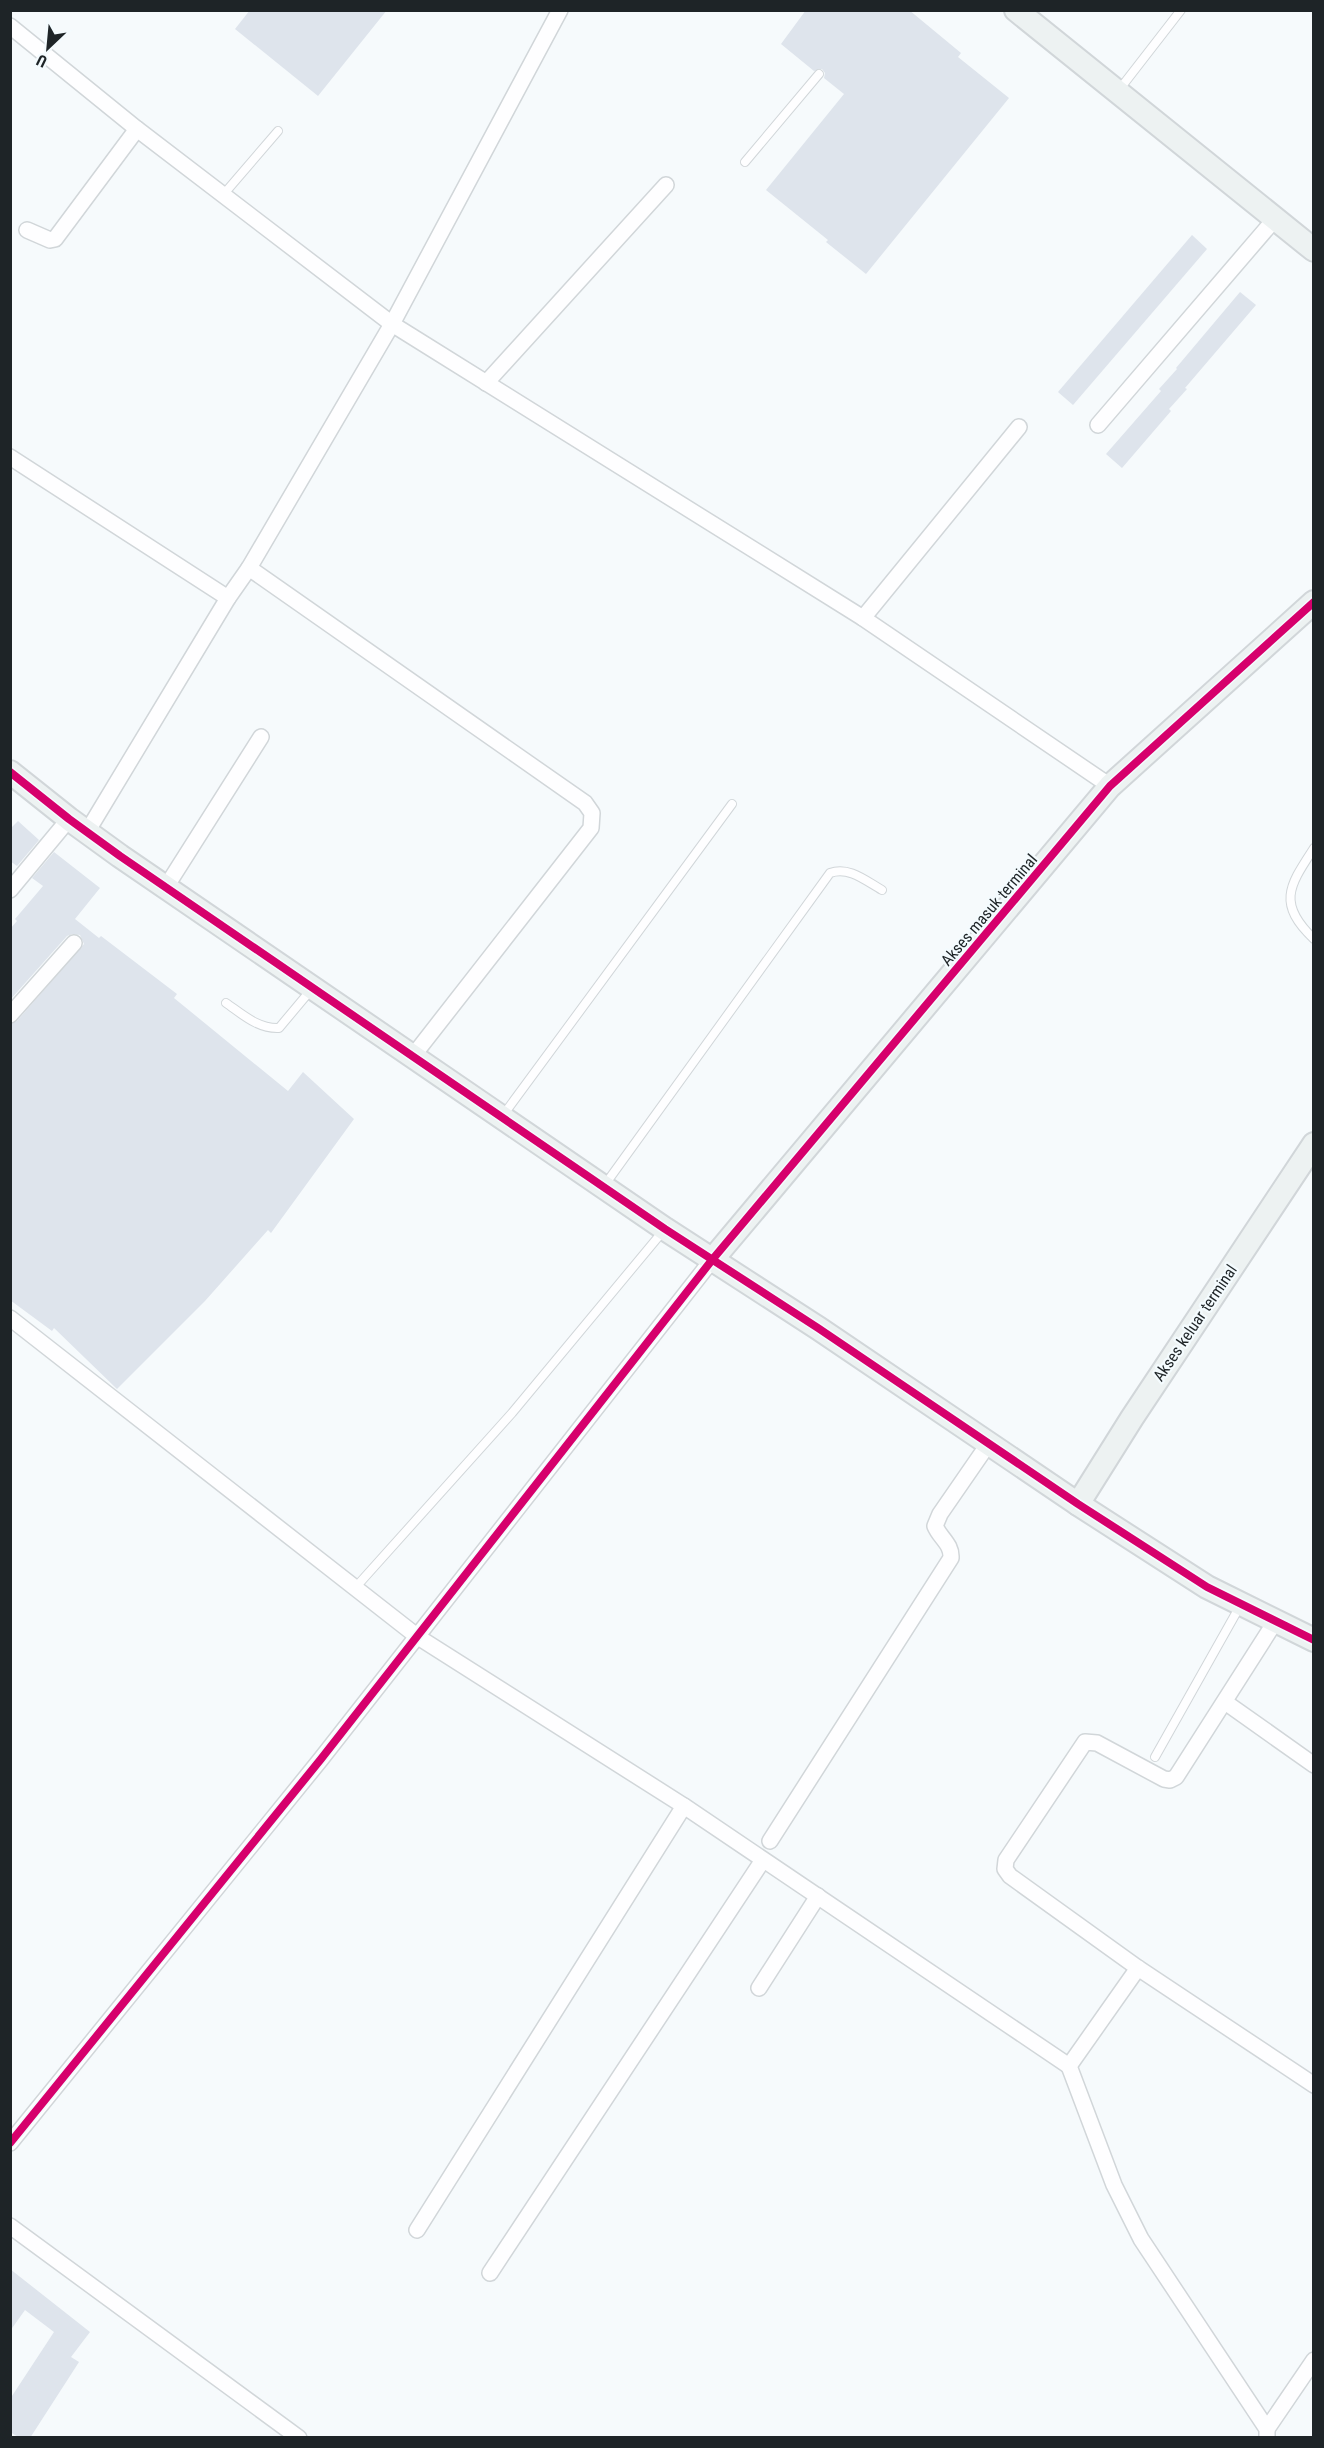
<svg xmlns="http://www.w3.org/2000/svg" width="1324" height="2448" font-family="'Roboto Condensed',sans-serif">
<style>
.building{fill:#dee4ec}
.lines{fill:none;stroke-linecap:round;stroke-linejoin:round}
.lane-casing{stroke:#d1d6d9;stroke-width:10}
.street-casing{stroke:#d1d6d9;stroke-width:18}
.secondary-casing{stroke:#d1d6d9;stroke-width:26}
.lane{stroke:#fefeff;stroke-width:8}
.street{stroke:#fefeff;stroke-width:15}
.secondary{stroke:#edf2f2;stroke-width:22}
.cycleway-casing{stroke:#f4fbfe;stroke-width:11}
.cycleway{stroke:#d6006c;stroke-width:8}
.labels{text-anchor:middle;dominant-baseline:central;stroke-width:4.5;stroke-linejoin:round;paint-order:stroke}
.street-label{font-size:16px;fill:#1e2427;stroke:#f4fbfe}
</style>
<rect width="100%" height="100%" fill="#f6fafc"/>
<g class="building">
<polygon points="250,10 387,10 318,96 235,29"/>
<polygon points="806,10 909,10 961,53 958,57 1009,98 866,274 826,242 828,240 766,190 844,94 824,78 825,73 822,69 814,71 781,44"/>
<polygon points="1192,235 1207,249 1073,405 1058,392"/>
<polygon points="1240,292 1256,305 1185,388 1187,389 1169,409 1171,411 1122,468 1106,454 1161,391 1159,389 1177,369 1176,368"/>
<polygon points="18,821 39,840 17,866 10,861 10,829"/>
<polygon points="54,852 100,888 75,919 99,938 101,936 177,994 174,998 288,1091 303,1072 354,1119 271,1233 268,1230 205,1301 117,1389 54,1328 52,1331 10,1300 10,1024 17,1021 84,944 80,935 72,934 67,936 10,1000 10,929 17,921 15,919 43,886 32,878"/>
<polygon points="10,2269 90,2332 71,2357 79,2362 30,2438 20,2438 10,2432 10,2399 54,2332 25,2310 10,2331"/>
</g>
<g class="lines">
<g class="lane-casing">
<g id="lane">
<polyline points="1119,90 1181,10"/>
<polyline points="745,162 819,74"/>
<polyline points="223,195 278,131"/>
<path d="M1314,848c-24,37 -38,55 0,91"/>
<path d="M226,1003c16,11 32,26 53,25l31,-37"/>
<polyline points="504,1114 732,804"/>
<path d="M604,1186l226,-313c19,-7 36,8 52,17"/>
<polyline points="355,1588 512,1413 664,1230"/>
<polyline points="1155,1757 1240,1606"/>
</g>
</g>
<g class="street-casing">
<g id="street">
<polyline points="10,26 137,129 392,324 863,618 1110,786"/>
<polyline points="27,230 50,240 55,239 137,129"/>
<polyline points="486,383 666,185"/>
<polyline points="1098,425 1274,220"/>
<polyline points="10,457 228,598"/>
<polyline points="249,568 585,803 592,813 591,828 413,1056"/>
<polyline points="863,618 1019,427"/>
<polyline points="87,832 228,598 249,568 392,324 560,10"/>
<polyline points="166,887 261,737"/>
<polyline points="10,890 69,819"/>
<polyline points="10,1015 74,943"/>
<polyline points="10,1318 418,1637 684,1806 1069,2066 1138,1968"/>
<polyline points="1275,1622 1176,1777 1170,1780 1164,1779 1097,1743 1085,1742 1006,1860 1005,1869 1010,1876 1138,1968 1314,2085"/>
<polyline points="1225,1702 1314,1765"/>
<path d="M770,1841l181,-283c1,-14 -11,-20 -16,-32l5,-12 49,-71"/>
<polyline points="759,1988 818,1896"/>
<polyline points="1069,2066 1114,2185 1141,2239 1267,2429 1267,2438"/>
<polyline points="10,2143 321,1759 712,1260"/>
<polyline points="10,2226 299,2438"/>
<polyline points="417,2230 684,1806"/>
<polyline points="490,2273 763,1860"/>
<polyline points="1267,2429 1314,2360"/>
</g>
</g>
<g class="secondary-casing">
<g id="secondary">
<polyline points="1016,10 1314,250"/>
<polyline points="10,772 69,819 120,856 665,1229 818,1328 1078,1504 1207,1587 1314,1640"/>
<polyline points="712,1260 1110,786 1314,602"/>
<polyline points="1078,1504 1132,1418 1314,1144"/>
</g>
</g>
<use href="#lane" class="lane"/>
<use href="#street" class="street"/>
<use href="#secondary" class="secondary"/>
<g class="cycleway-casing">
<g id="cycleway">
<polyline points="10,772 69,819 120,856 665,1229 818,1328 1078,1504 1207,1587 1314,1640"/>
<polyline points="10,2143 321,1759 712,1260 1110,786 1314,602"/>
</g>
</g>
<use href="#cycleway" class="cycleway"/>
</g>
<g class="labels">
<g class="street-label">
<text transform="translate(989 910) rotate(-50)">Akses masuk terminal</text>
<text transform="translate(1195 1323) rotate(-56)">Akses keluar terminal</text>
</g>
</g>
<rect width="1324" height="2448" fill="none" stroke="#1e2427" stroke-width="24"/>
<g transform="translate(48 48) rotate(206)" stroke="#f4fbfe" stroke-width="4.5" paint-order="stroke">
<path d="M0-4.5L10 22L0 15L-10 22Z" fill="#1e2427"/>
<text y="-9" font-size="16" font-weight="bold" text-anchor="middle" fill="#1e2427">U</text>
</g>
</svg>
